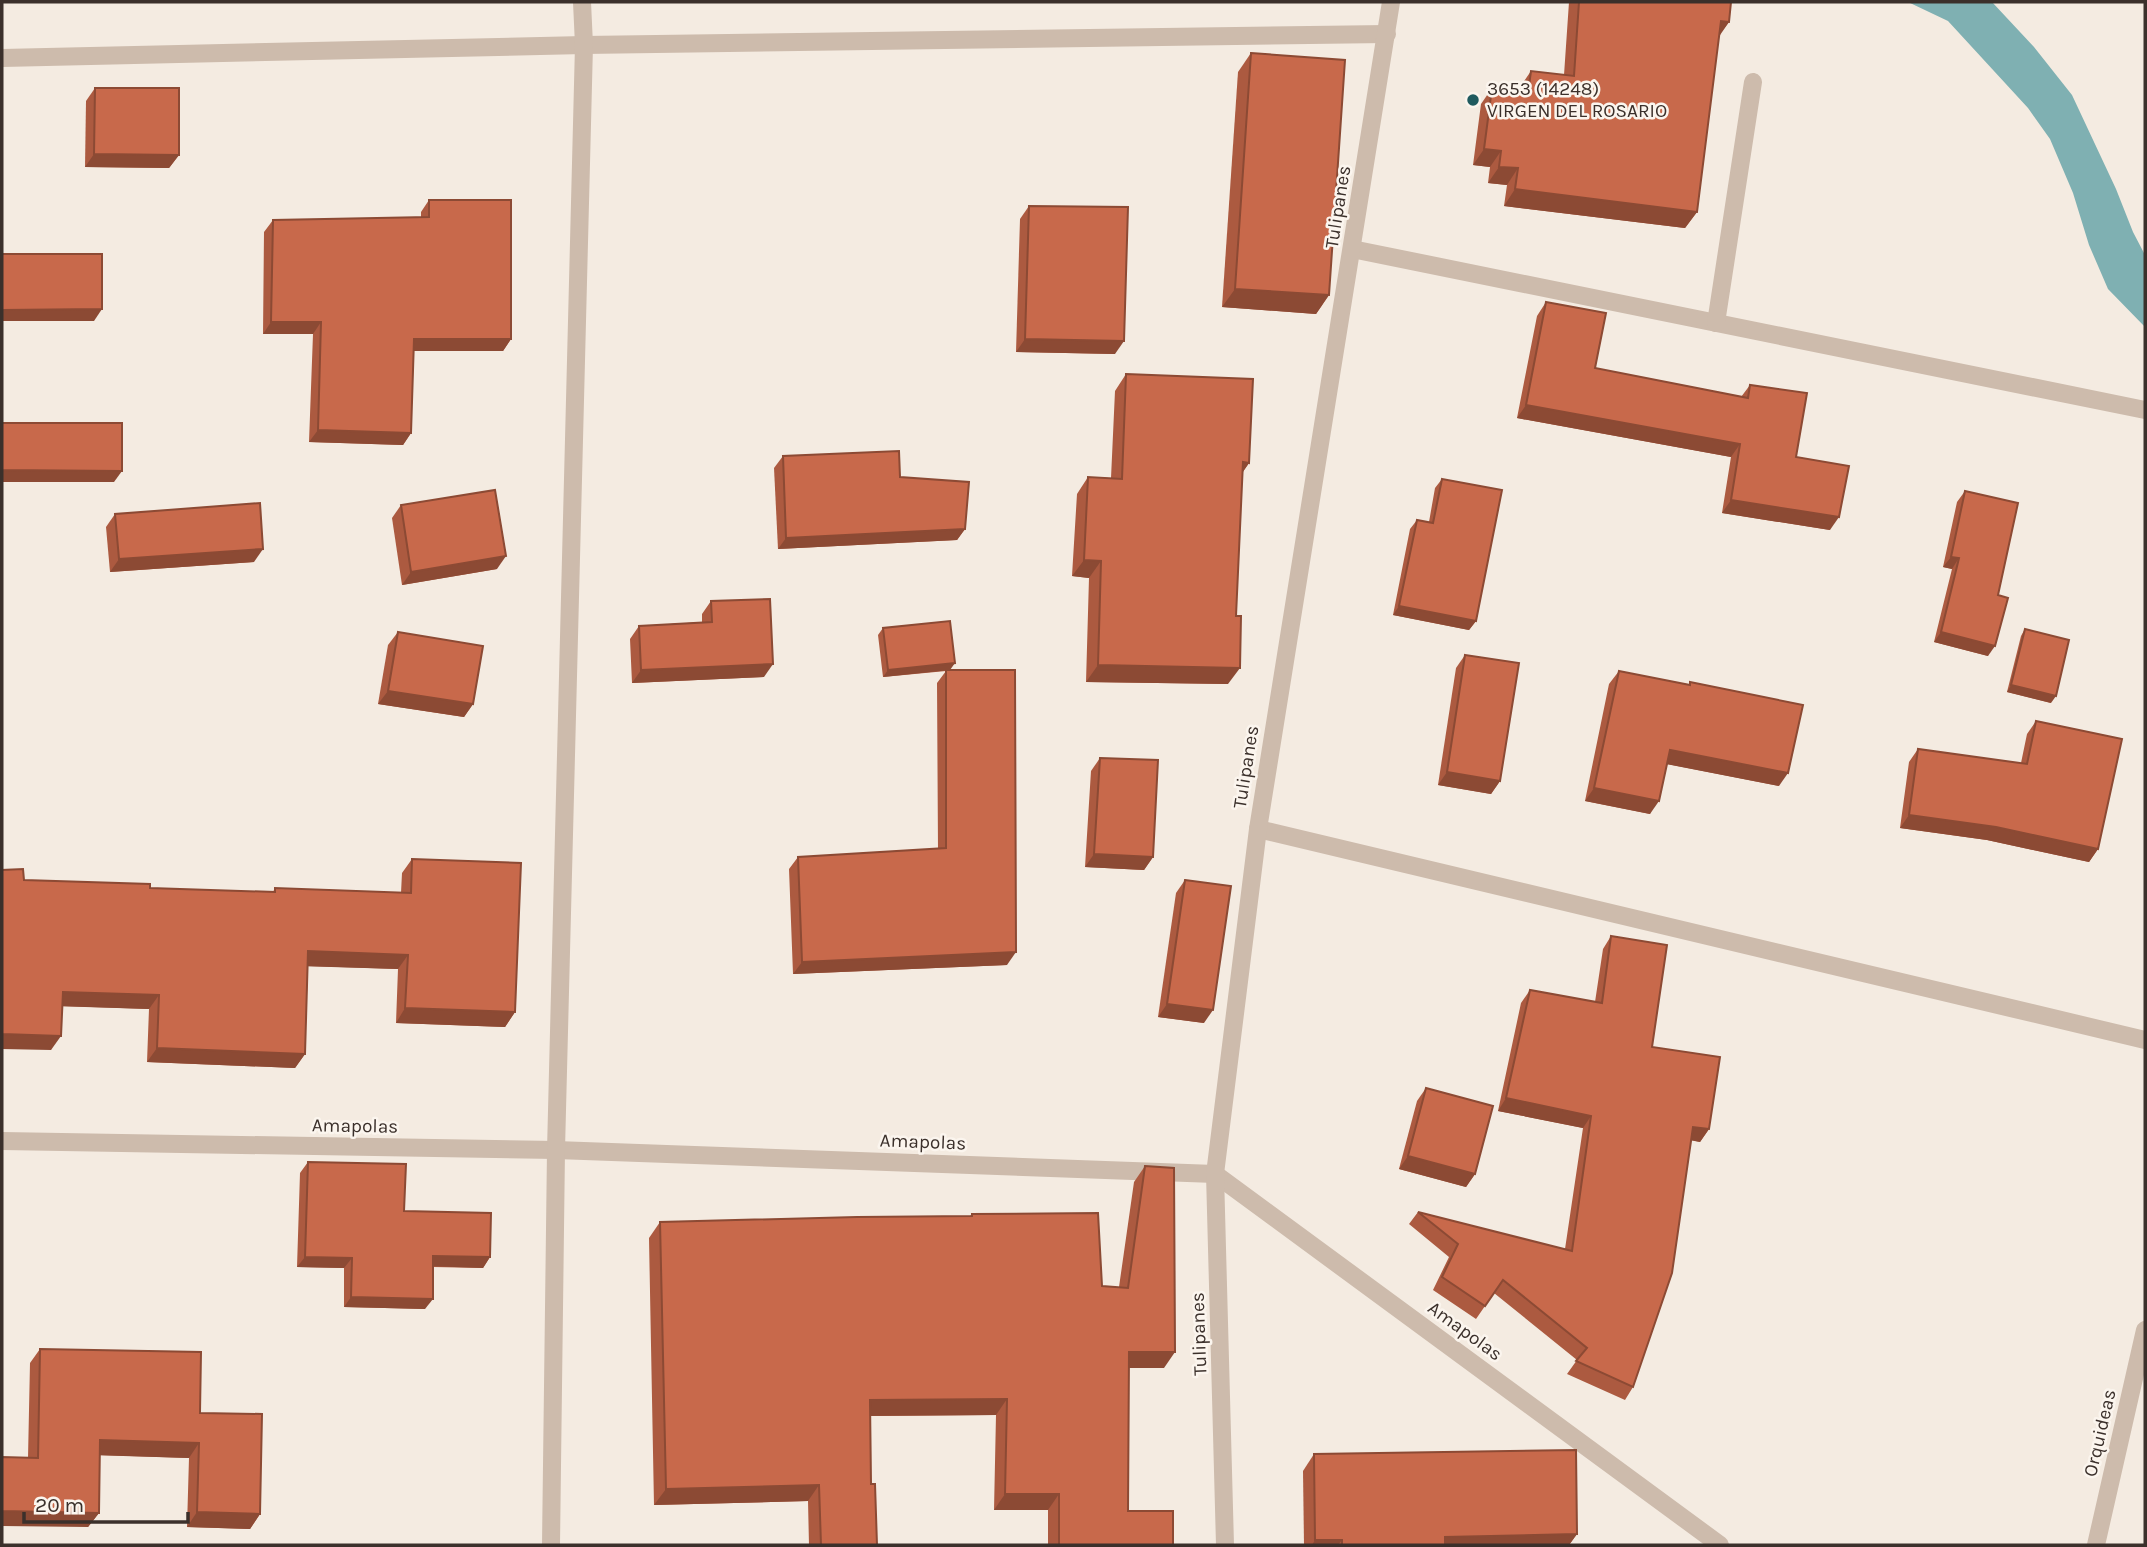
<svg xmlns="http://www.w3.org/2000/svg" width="2147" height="1547" font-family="Karla,sans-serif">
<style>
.water{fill:#7fb0b2}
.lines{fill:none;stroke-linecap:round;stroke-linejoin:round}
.minor{stroke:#cdbbac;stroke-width:18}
.wall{fill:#ac5a40}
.shaded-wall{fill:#8c4a34}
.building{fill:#c8694b;stroke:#8c4a34;stroke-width:2}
.poi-dot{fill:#1f5a5e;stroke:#fbf5ee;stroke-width:2.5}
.labels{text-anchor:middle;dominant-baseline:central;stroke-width:5;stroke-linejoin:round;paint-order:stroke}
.poi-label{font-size:19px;fill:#3b302b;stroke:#fbf5ee;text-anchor:start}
.street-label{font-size:19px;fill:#3b302b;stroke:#fbf5ee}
</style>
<rect width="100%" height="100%" fill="#f4ebe1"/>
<polygon class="water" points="1908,2 1992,2 2034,47 2072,95 2116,189 2133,232 2145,255 2145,327 2108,289 2089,245 2073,193 2050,139 2028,108 1948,21"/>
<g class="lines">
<g class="minor">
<polyline points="2,58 584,45 1387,34"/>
<polyline points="1352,249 2145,410"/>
<polyline points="1716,323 1753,82"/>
<polyline points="1258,829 2145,1040"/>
<polyline points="2,1141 556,1150 1215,1174 1720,1545"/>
<polyline points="551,1545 556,1150 584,45 582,2"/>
<polyline points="1225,1545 1215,1174 1258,829 1391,2"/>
<polyline points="2096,1545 2145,1330"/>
</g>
</g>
<g class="wall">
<polygon points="1569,2 1731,2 1729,22 1719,35 1697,212 1685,228 1504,206 1507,185 1488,183 1490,167 1473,165 1481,104 1492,88 1519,92 1520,87 1531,71 1564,75"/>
<polygon points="1251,53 1329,295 1316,314 1222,307 1238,72"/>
<polygon points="95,88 179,155 169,168 85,167 86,101"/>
<polygon points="429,200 511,339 503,351 414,351 411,433 403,445 309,442 313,334 263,334 264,232 273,220 421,217 421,212"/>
<polygon points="1029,206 1115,354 1016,352 1020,219"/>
<polygon points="1546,302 1595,368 1741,397 1750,385 1796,457 1830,530 1722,513 1731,457 1517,418 1537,316"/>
<polygon points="1126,374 1249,463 1242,473 1228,684 1086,682 1089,578 1072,576 1077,494 1088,477 1111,478 1115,391"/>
<polygon points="783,456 900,477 965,529 957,540 778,549 774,468"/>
<polygon points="1442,479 1476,621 1469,630 1393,615 1410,529 1417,520 1429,522 1435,488"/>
<polygon points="1965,491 1998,595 1988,656 1934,642 1952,569 1943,567 1957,502"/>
<polygon points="401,505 497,569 402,585 392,518"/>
<polygon points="115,514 254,562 110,572 106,527"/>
<polygon points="711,601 764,677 632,683 630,639 639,626 702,622 702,614"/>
<polygon points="883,628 950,670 1007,965 793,974 789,869 798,857 938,849 937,683 946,671 883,677 878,635"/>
<polygon points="2025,629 2051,703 2007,692 2021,636"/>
<polygon points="398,632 473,704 464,717 378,704 388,645"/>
<polygon points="1465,655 1500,781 1491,794 1438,785 1456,668"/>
<polygon points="1619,671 1689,685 1690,682 1779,786 1667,764 1650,814 1585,801 1609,684"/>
<polygon points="2036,721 2098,849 2089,862 1987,840 1900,828 1909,762 1918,749 2021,763 2027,734"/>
<polygon points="1100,758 1153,857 1144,870 1085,867 1091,771"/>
<polygon points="412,859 515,1012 505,1027 396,1023 398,969 308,966 305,1054 295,1068 147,1062 149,1009 62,1006 51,1050 24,880 150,888 273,892 275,888 401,893 402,873"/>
<polygon points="1185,880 1204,1023 1158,1017 1176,893"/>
<polygon points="1611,936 1652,1047 1709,1129 1700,1142 1691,1140 1633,1387 1625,1400 1567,1374 1577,1360 1494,1293 1476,1319 1433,1290 1449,1257 1409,1224 1418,1212 1565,1249 1583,1128 1498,1111 1521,1003 1530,990 1595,1002 1603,949"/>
<polygon points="1426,1088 1475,1174 1466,1187 1399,1169 1417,1101"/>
<polygon points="308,1162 404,1211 490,1257 483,1268 433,1267 425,1309 344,1307 344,1268 297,1267 300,1173"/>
<polygon points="1145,1166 1164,1368 1129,1368 1128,1511 1173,1545 1048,1545 1048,1510 994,1510 996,1415 870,1416 871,1484 877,1545 809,1545 808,1501 654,1505 649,1238 660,1222 970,1216 972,1214 1102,1286 1119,1287 1134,1182"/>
<polygon points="40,1349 200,1413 260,1514 250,1529 187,1527 189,1458 100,1455 99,1513 88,1527 28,1458 30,1363"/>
<polygon points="1314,1454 1577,1534 1569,1545 1304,1545 1303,1471"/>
</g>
<g class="shaded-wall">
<polygon points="1721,21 1729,22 1718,38"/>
<polygon points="1484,149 1501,151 1490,167 1473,165"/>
<polygon points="94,154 179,155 169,168 85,167"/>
<polygon points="1499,167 1518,168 1507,185 1488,183"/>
<polygon points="1515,189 1697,212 1685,228 1504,206"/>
<polygon points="1235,289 1329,295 1316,314 1222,307"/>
<polygon points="102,309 94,321 2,321 2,310"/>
<polygon points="271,322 321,322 313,334 263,334"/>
<polygon points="414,339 511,339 503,351 406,351"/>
<polygon points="1025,339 1124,341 1115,354 1016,352"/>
<polygon points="1526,405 1740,444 1731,457 1517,418"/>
<polygon points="318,430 411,433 403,445 309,442"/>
<polygon points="1243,462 1249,463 1238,479"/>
<polygon points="2,470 122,471 114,482 2,482"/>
<polygon points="1731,500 1839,517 1830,530 1722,513"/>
<polygon points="965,529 957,540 778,549 786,538"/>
<polygon points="263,549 254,562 110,572 119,559"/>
<polygon points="506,556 497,569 402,585 411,572"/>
<polygon points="1951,557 1959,558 1952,569 1943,567"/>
<polygon points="1084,560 1101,561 1089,578 1072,576"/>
<polygon points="1399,606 1476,621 1469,630 1393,615"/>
<polygon points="1941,632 1995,646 1988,656 1934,642"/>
<polygon points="955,663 950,670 883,677 888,670"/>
<polygon points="773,664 764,677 632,683 641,670"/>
<polygon points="1098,665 1240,668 1228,684 1086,682"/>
<polygon points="2011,685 2056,696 2051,703 2007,692"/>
<polygon points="388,691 473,704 464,717 378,704"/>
<polygon points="1670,750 1788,773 1779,786 1661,763"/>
<polygon points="1447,772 1500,781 1491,794 1438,785"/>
<polygon points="1594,788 1659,801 1650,814 1585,801"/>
<polygon points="1909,815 1996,827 2098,849 2089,862 1987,840 1900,828"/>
<polygon points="1094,854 1153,857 1144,870 1085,867"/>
<polygon points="308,951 408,955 398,969 298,966"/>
<polygon points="1016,952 1007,965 793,974 802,962"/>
<polygon points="63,992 159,995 149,1009 53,1006"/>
<polygon points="1167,1004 1213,1010 1204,1023 1158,1017"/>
<polygon points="405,1008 515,1012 505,1027 396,1023"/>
<polygon points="2,1034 61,1036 51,1050 2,1049"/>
<polygon points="157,1048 305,1054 295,1068 147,1062"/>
<polygon points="1506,1098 1591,1116 1583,1128 1498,1111"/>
<polygon points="1693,1127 1709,1129 1700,1142 1684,1139"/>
<polygon points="1408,1156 1475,1174 1466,1187 1399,1169"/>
<polygon points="433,1256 490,1257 483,1268 426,1266"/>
<polygon points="305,1257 352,1258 344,1268 297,1267"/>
<polygon points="351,1297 433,1299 425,1309 344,1307"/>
<polygon points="1129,1352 1175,1352 1164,1368 1118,1368"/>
<polygon points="1007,1399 996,1415 858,1416 870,1400"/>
<polygon points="100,1440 199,1443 189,1458 90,1455"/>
<polygon points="819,1485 808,1501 654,1505 666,1489"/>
<polygon points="1005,1494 1059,1494 1048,1510 994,1510"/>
<polygon points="2,1511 99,1513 88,1527 2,1526"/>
<polygon points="197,1512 260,1514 250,1529 187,1527"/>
<polygon points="1577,1534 1569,1545 1440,1545 1445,1537"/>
<polygon points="1315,1540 1342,1540 1338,1545 1312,1545"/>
</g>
<g class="building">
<polygon points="1579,2 1731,2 1729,22 1721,21 1697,212 1515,189 1518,168 1499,167 1501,151 1484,149 1492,88 1528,93 1531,71 1574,76"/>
<polygon points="1251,53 1345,60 1329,295 1235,289"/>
<polygon points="95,88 179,88 179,155 94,154"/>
<polygon points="429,200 511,200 511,339 414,339 411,433 318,430 321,322 271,322 273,220 429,217"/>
<polygon points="1029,206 1128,207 1124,341 1025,339"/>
<polygon points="2,254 102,254 102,309 2,310"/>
<polygon points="1546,302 1606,313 1595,368 1748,398 1750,385 1807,393 1796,457 1849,466 1839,517 1731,500 1740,444 1526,405"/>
<polygon points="1126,374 1253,379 1249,463 1243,462 1236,616 1241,616 1240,668 1098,665 1101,561 1084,560 1088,477 1122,479"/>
<polygon points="2,423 122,423 122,471 2,470"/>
<polygon points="899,451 900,477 969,482 965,529 786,538 783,456"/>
<polygon points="1442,479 1502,490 1476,621 1399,606 1417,520 1433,523"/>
<polygon points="495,490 506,556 411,572 401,505"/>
<polygon points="1965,491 2018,503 1998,595 2008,598 1995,646 1941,632 1959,558 1951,557"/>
<polygon points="260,503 263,549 119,559 115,514"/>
<polygon points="770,599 773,664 641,670 639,626 712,622 711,601"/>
<polygon points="950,621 955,663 888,670 883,628"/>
<polygon points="2025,629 2069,640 2056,696 2011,685"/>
<polygon points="398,632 483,646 473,704 388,691"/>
<polygon points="1465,655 1519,663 1500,781 1447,772"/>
<polygon points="946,670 1015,670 1016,952 802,962 798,857 946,848"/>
<polygon points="1619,671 1690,685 1690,682 1803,705 1788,773 1670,750 1659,801 1594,788"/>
<polygon points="2036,721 2122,739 2098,849 1996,827 1909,815 1918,749 2027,764"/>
<polygon points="1100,758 1158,760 1153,857 1094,854"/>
<polygon points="412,859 521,863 515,1012 405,1008 408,955 308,951 305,1054 157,1048 159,995 63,992 61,1036 2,1034 2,870 23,869 24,880 150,884 150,888 275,892 275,888 411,893"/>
<polygon points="1185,880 1231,886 1213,1010 1167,1004"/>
<polygon points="1611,936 1667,945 1652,1047 1720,1057 1709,1129 1693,1127 1672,1273 1633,1387 1576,1361 1587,1348 1503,1280 1485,1306 1442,1277 1458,1244 1418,1212 1572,1251 1591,1116 1506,1098 1530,990 1602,1003"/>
<polygon points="1426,1088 1493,1106 1475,1174 1408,1156"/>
<polygon points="308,1162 406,1164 404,1211 491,1213 490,1257 433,1256 433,1299 351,1297 352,1258 305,1257"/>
<polygon points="1145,1166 1174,1168 1175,1352 1129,1352 1128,1511 1173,1511 1173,1545 1059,1545 1059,1494 1005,1494 1007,1399 870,1400 871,1484 875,1484 877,1545 821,1545 819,1485 666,1489 660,1222 857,1217 972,1216 972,1214 1098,1213 1102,1286 1128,1288"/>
<polygon points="40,1349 201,1352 200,1413 262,1414 260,1514 197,1512 199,1443 100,1440 99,1513 2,1511 2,1457 38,1458"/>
<polygon points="1576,1450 1577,1534 1445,1537 1445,1545 1342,1545 1342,1540 1315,1540 1314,1454"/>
</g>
<circle class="poi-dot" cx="1473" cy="100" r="7"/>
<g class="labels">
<g class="poi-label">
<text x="1487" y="89">3653 (14248)<tspan x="1487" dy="22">VIRGEN DEL ROSARIO</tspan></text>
</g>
<g class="street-label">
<text transform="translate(1338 207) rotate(-81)">Tulipanes</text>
<text transform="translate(1246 767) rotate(-81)">Tulipanes</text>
<text transform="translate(355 1126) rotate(1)">Amapolas</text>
<text transform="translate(923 1142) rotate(2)">Amapolas</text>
<text transform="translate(1465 1331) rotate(36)">Amapolas</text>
<text transform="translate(1199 1334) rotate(-92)">Tulipanes</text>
<text transform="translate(2100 1433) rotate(-77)">Orquideas</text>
</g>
</g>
<rect width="2147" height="1547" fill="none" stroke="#3b302b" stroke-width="7"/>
<path d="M24 1512v10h164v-10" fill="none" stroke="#3b302b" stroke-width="3.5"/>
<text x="35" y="1512" font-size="21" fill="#3b302b" stroke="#fbf5ee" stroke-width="5" paint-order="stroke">20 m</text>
</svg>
